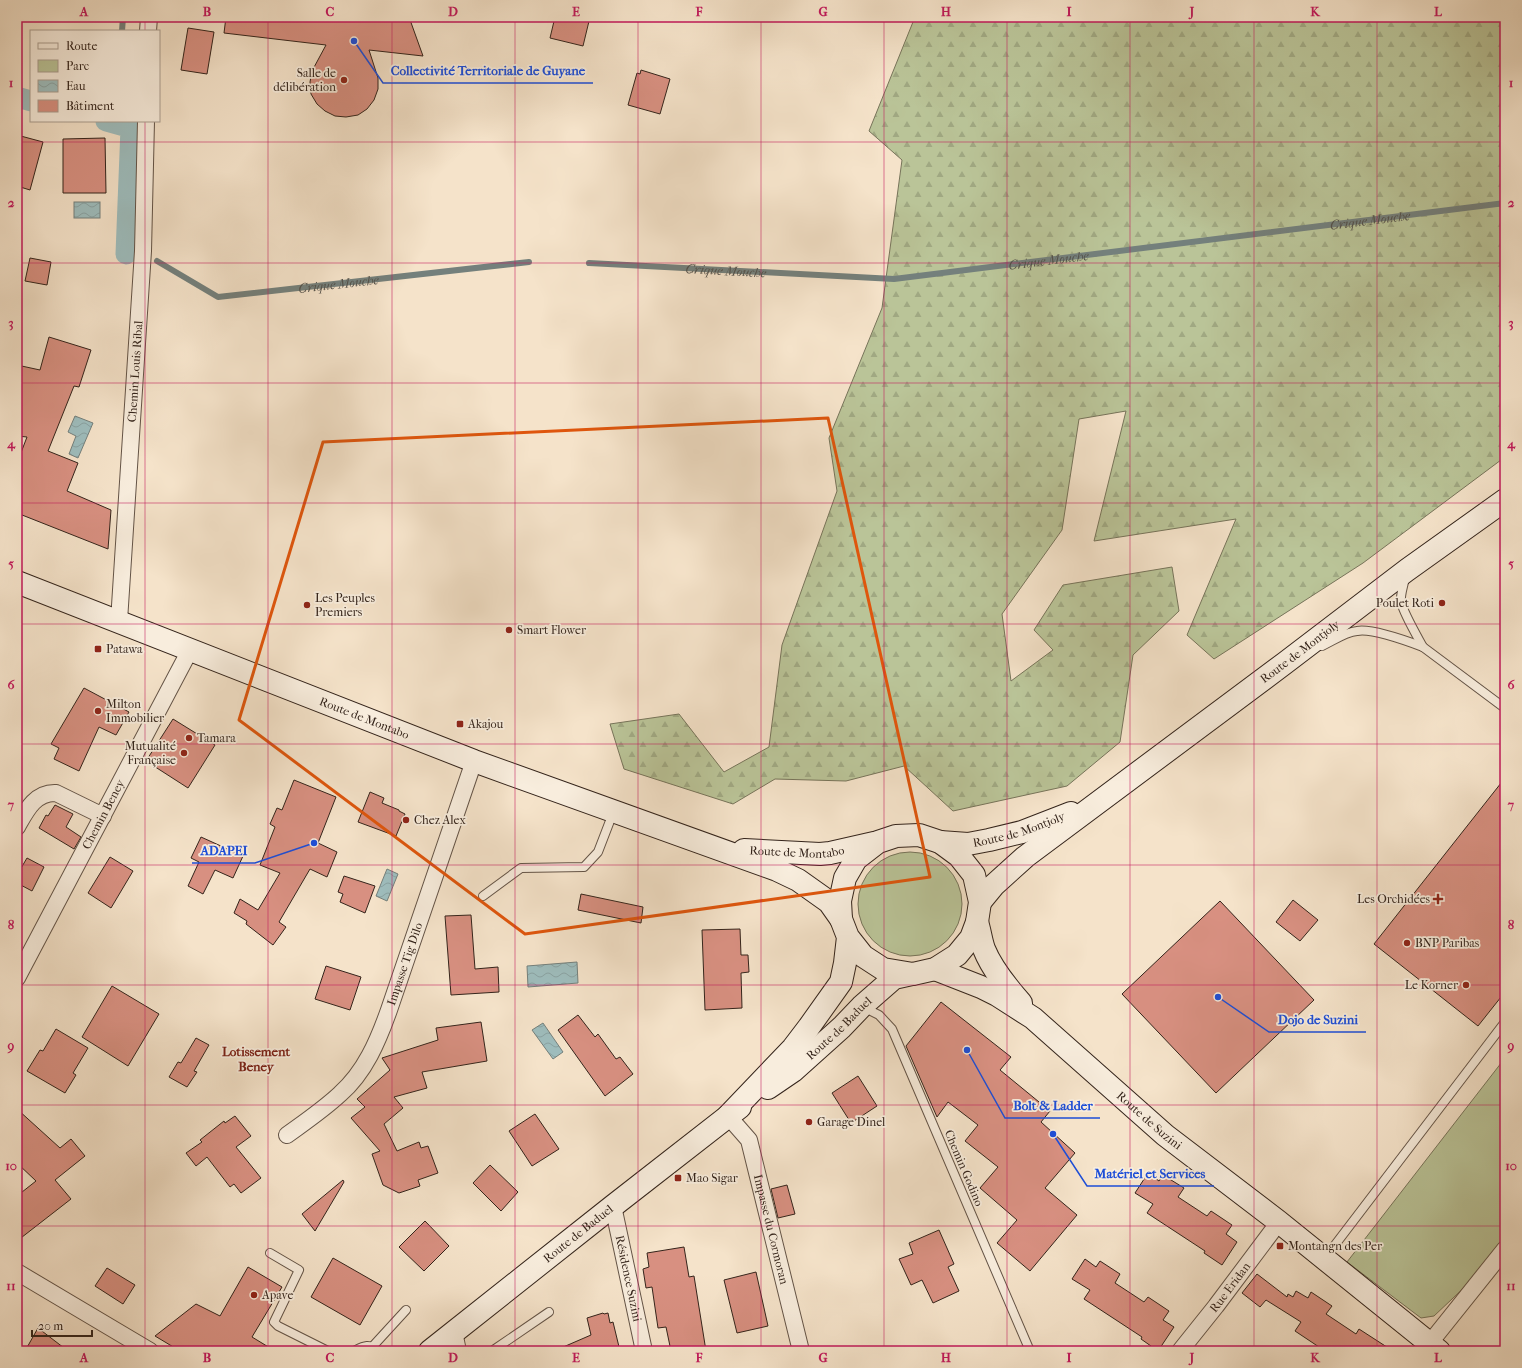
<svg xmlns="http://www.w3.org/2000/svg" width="1522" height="1368" font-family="'IM FELL French Canon',serif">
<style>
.green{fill:#bac498;stroke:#77745a}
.forest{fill:url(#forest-firs);stroke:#77745a}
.water{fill:url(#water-waves);stroke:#74807c}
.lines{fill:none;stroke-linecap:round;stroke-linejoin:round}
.stream{stroke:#74807c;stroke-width:6}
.canal{stroke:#9ebdbd;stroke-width:21}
.building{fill:#d89081;stroke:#34241b}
.lane-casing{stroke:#645447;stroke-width:10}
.street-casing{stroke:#645447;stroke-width:18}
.secondary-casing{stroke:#34241b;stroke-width:24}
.lane{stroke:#f8eddd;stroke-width:8}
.street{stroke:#f8eddd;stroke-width:16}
.secondary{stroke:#f8eddd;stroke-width:22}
.marked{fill:none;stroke:#df560d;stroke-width:3;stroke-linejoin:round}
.grid{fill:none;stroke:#c2185b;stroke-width:1;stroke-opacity:0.55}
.poi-dot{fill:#8f2418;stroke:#f8eddd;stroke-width:1.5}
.labels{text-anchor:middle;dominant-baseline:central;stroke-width:3.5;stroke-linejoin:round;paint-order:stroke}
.poi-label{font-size:12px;fill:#34241b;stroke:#f8eddd;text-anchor:start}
.street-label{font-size:12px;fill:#34241b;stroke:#f8eddd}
.water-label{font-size:13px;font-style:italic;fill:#54524c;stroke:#f8eddd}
.neighbourhood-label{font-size:13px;font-weight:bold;fill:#7a1f14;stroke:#f8eddd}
.leader{fill:none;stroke:#1d4ed8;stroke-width:1.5}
.callout-dot{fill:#1d4ed8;stroke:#f8eddd;stroke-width:1.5}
.callout-label{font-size:13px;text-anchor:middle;font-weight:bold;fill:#1d4ed8;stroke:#f8eddd;stroke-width:3.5;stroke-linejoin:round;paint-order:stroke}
.neatline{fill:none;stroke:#c2185b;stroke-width:1.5}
.grid-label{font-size:13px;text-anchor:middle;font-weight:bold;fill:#c2185b}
</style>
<defs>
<pattern id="forest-firs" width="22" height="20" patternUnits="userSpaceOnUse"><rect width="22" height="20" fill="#bac498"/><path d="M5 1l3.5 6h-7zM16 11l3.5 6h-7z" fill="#a0a882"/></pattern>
<pattern id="water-waves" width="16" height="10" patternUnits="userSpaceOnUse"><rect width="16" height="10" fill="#9ebdbd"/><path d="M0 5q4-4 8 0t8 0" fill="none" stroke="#89a2a2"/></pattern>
</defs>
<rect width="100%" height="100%" fill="#f5e3ca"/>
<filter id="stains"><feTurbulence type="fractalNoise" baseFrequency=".005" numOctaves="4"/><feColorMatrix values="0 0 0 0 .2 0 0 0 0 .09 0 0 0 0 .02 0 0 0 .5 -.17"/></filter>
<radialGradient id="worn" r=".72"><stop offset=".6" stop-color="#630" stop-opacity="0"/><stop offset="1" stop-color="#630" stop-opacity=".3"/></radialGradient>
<g class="green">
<circle cx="910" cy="904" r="52"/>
<polygon points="1505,1058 1505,1238 1470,1282 1434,1316 1421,1318 1347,1262"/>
</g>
<polygon class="forest" points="915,17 1505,17 1505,457 1363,563 1214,659 1187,635 1236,519 1094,541 1126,411 1079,419 1062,530 1002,614 1011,681 1053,650 1034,630 1063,585 1172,567 1179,611 1133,655 1120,742 1067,786 953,811 904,766 846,781 775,779 733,804 624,769 610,724 679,714 724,772 769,747 782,645 837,491 829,438 882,308 902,160 869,131"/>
<g class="water">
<rect x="74" y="202" width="26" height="16"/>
<polygon points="75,416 93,423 78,458 69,454 76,436 68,432"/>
<polygon points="387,869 398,874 387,901 376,896"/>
<polygon points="577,962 578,983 528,987 527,966"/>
<polygon points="543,1023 563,1052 553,1059 532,1030"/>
</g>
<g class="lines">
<g class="stream">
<polyline points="122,31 123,17"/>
<path id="s1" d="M157,261l61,36 311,-35"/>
<path id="s2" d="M589,263l305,16 611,-76"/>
</g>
<g class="canal">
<polyline points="17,97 31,101"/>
<polyline points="106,121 131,128 126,254"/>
</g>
</g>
<g class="building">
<polygon points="226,17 409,17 423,56 369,50 378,78 378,89 374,100 367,109 358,115 346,117 335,116 325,111 317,104 311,94 310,82 312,71 326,45 224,33"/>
<polygon points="555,17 590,17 583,46 550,38"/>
<polygon points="188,28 214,32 207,74 181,70"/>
<polygon points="641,70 670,79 660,114 628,105 637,73 640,74"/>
<polygon points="17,135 43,142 30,190 17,186"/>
<polygon points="105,138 106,193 63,193 63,139"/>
<polygon points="30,258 51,262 47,285 25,281"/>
<polygon points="49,337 91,350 79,387 74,386 48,451 78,463 67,491 111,510 108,549 17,513 17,463 27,437 17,436 17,365 40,370"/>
<polygon points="84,688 129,712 116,735 99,727 79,771 54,759 59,748 51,744"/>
<polygon points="173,719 215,745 188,788 146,761"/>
<polygon points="1505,778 1505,992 1478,1026 1374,944"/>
<polygon points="294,780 336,797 318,843 337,852 327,877 310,869 279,922 286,927 273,945 246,924 247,921 234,913 240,899 258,910 280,873 260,865 275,827 270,824 277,808 282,810"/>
<polygon points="370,792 384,798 382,803 399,810 399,811 405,814 396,836 358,822"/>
<polygon points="55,805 73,814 66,827 81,837 74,849 39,828 46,815 48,816"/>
<polygon points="201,837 243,856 233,878 215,870 203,894 188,886 199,862 191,858"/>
<polygon points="110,857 133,871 111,908 88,893"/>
<polygon points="27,858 44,867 32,891 17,883 17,875"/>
<polygon points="344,876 375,886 365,913 340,902 343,894 338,892"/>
<polygon points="581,894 643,907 641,923 578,910"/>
<polygon points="1293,900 1318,920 1300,941 1276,922"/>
<polygon points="1220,901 1314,1000 1216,1093 1122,994"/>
<polygon points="471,915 475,969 498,967 499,992 451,995 445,916"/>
<polygon points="740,929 741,955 748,955 749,972 741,973 742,1008 705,1010 702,930"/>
<polygon points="326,966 361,977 350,1010 315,999"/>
<polygon points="112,986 159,1014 128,1066 82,1037"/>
<polygon points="941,1002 1011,1057 1000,1070 1050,1111 1041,1122 1075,1153 1045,1188 1077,1215 1030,1271 997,1243 1017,1220 980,1188 998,1167 965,1141 978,1125 948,1102 937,1117 906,1046"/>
<polygon points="578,1015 595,1037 598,1034 616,1059 620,1057 633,1074 605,1096 558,1030"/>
<polygon points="481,1022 487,1061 422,1072 427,1088 394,1097 403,1108 384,1124 397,1151 419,1142 421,1148 428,1146 438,1173 418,1180 420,1186 399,1193 383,1185 372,1154 380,1151 351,1118 365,1107 357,1099 390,1070 382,1058 438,1040 436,1028"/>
<polygon points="56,1029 88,1048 73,1073 76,1075 65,1093 27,1071 40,1050 43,1051"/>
<polygon points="196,1038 209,1045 194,1071 197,1072 187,1087 169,1077 178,1062 181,1063"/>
<polygon points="858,1076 877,1106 851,1123 832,1093"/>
<polygon points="17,1109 60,1148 71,1139 85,1156 55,1180 71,1199 17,1241 17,1196 36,1181 17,1163"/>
<polygon points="535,1114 559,1149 532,1166 509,1131"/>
<polygon points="235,1116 251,1136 236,1147 261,1178 241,1193 234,1184 230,1187 207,1157 196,1166 186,1153 202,1142 200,1140 224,1121 225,1123"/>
<polygon points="490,1165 518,1192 501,1211 473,1183"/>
<polygon points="1148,1173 1159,1181 1163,1175 1184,1188 1178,1197 1207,1216 1211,1211 1232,1225 1226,1234 1237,1242 1222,1265 1204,1253 1205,1251 1147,1213 1153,1204 1135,1193"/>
<polygon points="343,1180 344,1182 315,1231 302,1214"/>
<polygon points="787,1185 795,1214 778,1218 771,1189"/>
<polygon points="425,1221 449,1246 424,1271 399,1247"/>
<polygon points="939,1230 954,1264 948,1267 959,1291 933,1303 922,1280 911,1285 899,1259 913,1254 909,1243"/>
<polygon points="684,1247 689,1277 694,1276 706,1351 671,1351 666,1327 658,1328 652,1287 646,1288 643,1269 649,1267 647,1253"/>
<polygon points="333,1258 382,1286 360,1325 311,1297"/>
<polygon points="1085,1259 1096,1267 1100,1261 1120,1274 1115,1283 1144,1302 1148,1297 1169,1311 1163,1320 1174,1327 1158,1351 1141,1339 1142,1337 1084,1299 1090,1290 1072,1279"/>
<polygon points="248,1267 282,1287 252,1337 275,1351 180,1351 155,1336 196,1304 220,1316"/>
<polygon points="107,1268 135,1285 123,1304 95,1286"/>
<polygon points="756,1272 768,1326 737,1333 724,1280"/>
<polygon points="1257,1274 1287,1297 1288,1294 1293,1297 1296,1291 1308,1298 1311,1292 1332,1306 1326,1314 1356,1334 1359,1329 1393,1351 1325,1351 1295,1331 1301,1322 1266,1300 1260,1307 1242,1293"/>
<polygon points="603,1313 604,1314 608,1313 610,1323 613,1322 620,1351 554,1351 591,1335 587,1318"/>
<polygon points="38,1328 68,1351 25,1351"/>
</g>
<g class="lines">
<g class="lane-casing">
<g id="lane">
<path d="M1405,577c-1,8 -5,17 -4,25 3,12 16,34 22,45"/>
<path d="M1322,646c11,-5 23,-14 35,-15 15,-3 50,10 66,16l79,59"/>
<polyline points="483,896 521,868 584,867 598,852 613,813"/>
<polyline points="863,1007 879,1015 892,1029 1030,1351"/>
<polyline points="270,1253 299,1270 274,1322 278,1326 328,1351"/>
<polyline points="1325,1258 1505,1022"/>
<polyline points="373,1346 406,1310"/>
<path d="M354,1351c10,-5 15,-8 24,0"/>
<polyline points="492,1351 549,1312"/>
</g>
</g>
<g class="street-casing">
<g id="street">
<polyline points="148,31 149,17"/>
<path id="s3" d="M119,621l24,-370 3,-130"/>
<path d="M17,827c9,-16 18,-35 39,-34l47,23"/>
<path id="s4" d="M17,978l173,-328"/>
<path id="s5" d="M728,1116l21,24 52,211"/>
<path id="s6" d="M287,1135c18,-13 37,-26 53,-41 25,-22 38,-53 49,-84l85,-249"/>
<path id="s7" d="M613,1206l31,145"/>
<polyline points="17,1272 150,1351"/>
<polyline points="454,1332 458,1351"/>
<polyline points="1429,1344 1505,1249"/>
<path id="s8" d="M1180,1351l36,-45 63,-84"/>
</g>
</g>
<g class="secondary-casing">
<g id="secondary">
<path id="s9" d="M17,582l457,179 303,109 21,10 31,22 12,17"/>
<path id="s10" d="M940,842l28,2 21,-4 33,-8 49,-19"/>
<path id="s11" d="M744,850l76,4 10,-1 44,-10"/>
<path id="s12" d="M980,902l14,-17 31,-28 260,-194 122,-93 98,-70"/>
<path d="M977,922c3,9 4,19 7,27 8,20 23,38 37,54"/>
<path id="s13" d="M935,969l46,18 16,8 36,23 132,117 114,87 160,129"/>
<path id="s14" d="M768,1088l25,-17 49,-44 20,-21 32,-28 18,-4"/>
<polyline points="728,1116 793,1048 809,1027 841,982 845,963 848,937 841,919 840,901 845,878 856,859 878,842 896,836 919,835 940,842 959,856 974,875 980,902 977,922 971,938 957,955 935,969 913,974 883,969 863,956 848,937"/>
<path id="s15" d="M430,1351l183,-145 127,-99"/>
</g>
</g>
<use href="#lane" class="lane"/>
<use href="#street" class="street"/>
<use href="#secondary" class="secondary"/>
</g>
<path class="marked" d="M828,418l102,459 -405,57 -286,-214 84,-278z"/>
<path class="grid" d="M145,17v14M268,17v1334M392,17v1334M515,17v1334M638,17v1334M761,17v1334M884,17v1334M1007,17v1334M1130,17v1334M1254,17v1334M1377,17v1334M145,121v1230M17,142h1488M17,263h1488M17,383h1488M17,503h1488M17,624h1488M17,744h1488M17,865h1488M17,985h1488M17,1105h1488M17,1226h1488"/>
<g class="poi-dot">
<circle cx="344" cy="80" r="4"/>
<circle cx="1442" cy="603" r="4"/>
<circle cx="307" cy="605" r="4"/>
<circle cx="509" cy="630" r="4"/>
<rect x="94" y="645" width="8" height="8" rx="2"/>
<circle cx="98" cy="711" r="4"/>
<rect x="456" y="720" width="8" height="8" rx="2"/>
<circle cx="189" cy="738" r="4"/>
<circle cx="184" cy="753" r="4"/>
<circle cx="406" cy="820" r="4"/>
<path d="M1436 893h4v4h4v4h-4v4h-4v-4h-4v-4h4z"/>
<circle cx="1407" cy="943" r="4"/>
<circle cx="1466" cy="985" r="4"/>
<circle cx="809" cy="1122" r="4"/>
<rect x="674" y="1174" width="8" height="8" rx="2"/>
<rect x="1276" y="1242" width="8" height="8" rx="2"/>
<circle cx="254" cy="1295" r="4"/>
</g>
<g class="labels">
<g class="poi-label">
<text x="336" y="73" text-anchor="end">Salle de<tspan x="336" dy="14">délibération</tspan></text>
<text x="315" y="598">Les Peuples<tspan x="315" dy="14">Premiers</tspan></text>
<text x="1434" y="603" text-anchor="end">Poulet Roti</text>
<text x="517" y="630">Smart Flower</text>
<text x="106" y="649">Patawa</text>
<text x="106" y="704">Milton<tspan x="106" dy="14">Immobilier</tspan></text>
<text x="468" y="724">Akajou</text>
<text x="197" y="738">Tamara</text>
<text x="176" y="746" text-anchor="end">Mutualité<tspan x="176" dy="14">Française</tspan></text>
<text x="414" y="820">Chez Alex</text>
<text x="1430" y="899" text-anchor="end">Les Orchidées</text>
<text x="1415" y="943">BNP Paribas</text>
<text x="1458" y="985" text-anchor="end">Le Korner</text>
<text x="817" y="1122">Garage Dinel</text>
<text x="686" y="1178">Mao Sigar</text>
<text x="1288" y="1246">Montangn des Per</text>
<text x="262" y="1295">Apave</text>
</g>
<g class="street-label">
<text stroke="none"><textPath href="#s3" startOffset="250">Chemin Louis Ribal</textPath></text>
<text stroke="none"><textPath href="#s12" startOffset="407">Route de Montjoly</textPath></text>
<text stroke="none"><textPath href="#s9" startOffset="373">Route de Montabo</textPath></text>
<text stroke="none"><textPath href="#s4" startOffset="185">Chemin Beney</textPath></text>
<text stroke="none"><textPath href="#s10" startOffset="81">Route de Montjoly</textPath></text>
<text stroke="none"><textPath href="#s11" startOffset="53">Route de Montabo</textPath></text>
<text stroke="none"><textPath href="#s6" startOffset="214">Impasse Tig Dilo</textPath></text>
<text stroke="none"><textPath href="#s14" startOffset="93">Route de Baduel</textPath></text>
<text stroke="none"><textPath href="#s13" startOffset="265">Route de Suzini</textPath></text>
<text transform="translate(964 1168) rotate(67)">Chemin Godino</text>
<text stroke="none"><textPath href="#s5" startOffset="124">Impasse du Cormoran</textPath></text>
<text stroke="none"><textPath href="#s15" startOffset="189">Route de Baduel</textPath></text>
<text stroke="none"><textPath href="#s7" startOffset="74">Résidence Suzini</textPath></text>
<text stroke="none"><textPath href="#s8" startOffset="81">Rue Eridan</textPath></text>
</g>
<g class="water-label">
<text stroke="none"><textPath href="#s2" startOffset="785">Crique Mouche</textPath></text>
<text stroke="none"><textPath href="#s2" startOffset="461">Crique Mouche</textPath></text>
<text stroke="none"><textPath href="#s2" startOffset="137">Crique Mouche</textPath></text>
<text stroke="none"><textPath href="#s1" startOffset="192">Crique Mouche</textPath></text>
</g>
<g class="neighbourhood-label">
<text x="256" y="1051">Lotissement<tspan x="256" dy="15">Beney</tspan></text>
</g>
</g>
<path class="leader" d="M354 41L383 83H593M314 843L255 863H192M1218 997L1269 1032H1366M967 1050L1005 1118H1100M1053 1134L1087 1186H1214"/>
<g class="callout-dot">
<circle cx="354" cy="41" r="4"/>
<circle cx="314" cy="843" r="4"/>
<circle cx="1218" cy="997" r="4"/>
<circle cx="967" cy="1050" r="4"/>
<circle cx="1053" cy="1134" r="4"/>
</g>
<g class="callout-label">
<text x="488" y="75">Collectivité Territoriale de Guyane</text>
<text x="224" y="855">ADAPEI</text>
<text x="1318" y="1024">Dojo de Suzini</text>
<text x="1053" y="1110">Bolt &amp; Ladder</text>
<text x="1150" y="1178">Matériel et Services</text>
</g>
<rect width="1522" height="1368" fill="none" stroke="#f5e3ca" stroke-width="44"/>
<rect x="30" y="30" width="130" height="92" fill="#f8eddd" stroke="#aa9d8f"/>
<rect x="38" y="43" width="20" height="6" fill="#f8eddd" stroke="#aa9d8f"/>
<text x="66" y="50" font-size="12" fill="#34241b">Route</text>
<rect x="38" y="60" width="20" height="12" fill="#bac498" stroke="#aa9d8f"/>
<text x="66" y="70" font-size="12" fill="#34241b">Parc</text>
<rect x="38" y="80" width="20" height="12" fill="url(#water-waves)" stroke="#aa9d8f"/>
<text x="66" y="90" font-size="12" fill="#34241b">Eau</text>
<rect x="38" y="100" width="20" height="12" fill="#d89081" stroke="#aa9d8f"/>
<text x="66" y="110" font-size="12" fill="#34241b">Bâtiment</text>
<path d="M32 1330v6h60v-6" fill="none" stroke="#34241b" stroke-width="2"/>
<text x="38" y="1330" font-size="12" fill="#34241b" stroke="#f8eddd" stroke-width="3" paint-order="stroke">20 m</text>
<rect x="22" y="22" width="1478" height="1324" class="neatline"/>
<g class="grid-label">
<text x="84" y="16">A</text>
<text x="207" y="16">B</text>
<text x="330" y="16">C</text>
<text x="453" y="16">D</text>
<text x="576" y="16">E</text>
<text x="699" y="16">F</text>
<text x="823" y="16">G</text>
<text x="946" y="16">H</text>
<text x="1069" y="16">I</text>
<text x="1192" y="16">J</text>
<text x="1315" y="16">K</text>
<text x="1438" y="16">L</text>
<text x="11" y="87">1</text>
<text x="1511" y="87">1</text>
<text x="11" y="207">2</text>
<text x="1511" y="207">2</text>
<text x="11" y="327">3</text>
<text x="1511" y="327">3</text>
<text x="11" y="448">4</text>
<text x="1511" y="448">4</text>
<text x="11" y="568">5</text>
<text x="1511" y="568">5</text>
<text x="11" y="689">6</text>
<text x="1511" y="689">6</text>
<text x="11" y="809">7</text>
<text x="1511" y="809">7</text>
<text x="11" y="929">8</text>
<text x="1511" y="929">8</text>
<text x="11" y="1050">9</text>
<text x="1511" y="1050">9</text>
<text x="11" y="1170">10</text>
<text x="1511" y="1170">10</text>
<text x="11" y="1290">11</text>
<text x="1511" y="1290">11</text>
<text x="84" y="1362">A</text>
<text x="207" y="1362">B</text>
<text x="330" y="1362">C</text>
<text x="453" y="1362">D</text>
<text x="576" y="1362">E</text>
<text x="699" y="1362">F</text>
<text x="823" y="1362">G</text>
<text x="946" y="1362">H</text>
<text x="1069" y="1362">I</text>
<text x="1192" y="1362">J</text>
<text x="1315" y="1362">K</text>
<text x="1438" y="1362">L</text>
</g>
<rect width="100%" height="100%" filter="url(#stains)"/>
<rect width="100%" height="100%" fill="url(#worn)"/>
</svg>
